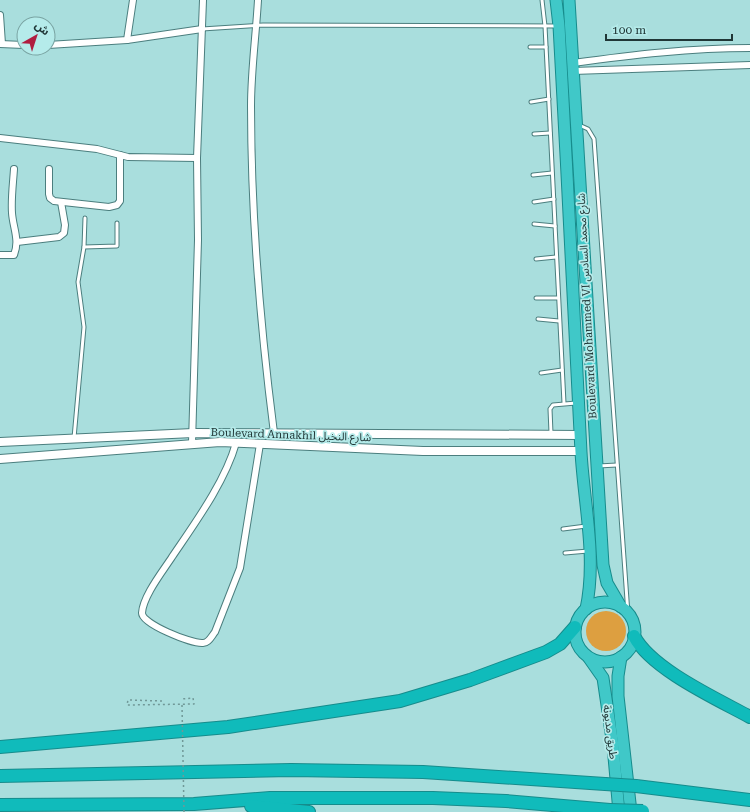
<svg xmlns="http://www.w3.org/2000/svg" width="750" height="812" font-family="'Roboto Serif','Noto Sans Arabic',serif">
<style>
.green{fill:#dd9f40}
.lines{fill:none;stroke-linecap:round;stroke-linejoin:round}
.service-casing{stroke:#4b7e7e;stroke-width:5}
.minor-casing{stroke:#4b7e7e;stroke-width:8}
.tertiary-casing{stroke:#4b7e7e;stroke-width:10}
.trunk-casing{stroke:#168c8c;stroke-width:13}
.motorway-casing{stroke:#168c8c;stroke-width:14}
.path{stroke:#709897;stroke-width:1.5;stroke-dasharray:2 3;stroke-linecap:butt}
.service{stroke:#fff;stroke-width:3}
.minor{stroke:#fff;stroke-width:6}
.tertiary{stroke:#fff;stroke-width:8}
.trunk{stroke:#40c8c8;stroke-width:11}
.motorway{stroke:#10bbbb;stroke-width:12}
.motorway-bridge-casing{stroke:#168c8c;stroke-width:14;stroke-linecap:butt}
.path-bridge{stroke:#709897;stroke-width:1.5;stroke-dasharray:2 3;stroke-linecap:butt}
.motorway-bridge{stroke:#10bbbb;stroke-width:12}
.labels{text-anchor:middle;dominant-baseline:central;stroke-width:3.5;stroke-linejoin:round;paint-order:stroke}
.street-label{font-size:11px;fill:#203636;stroke:#b5ebea}
</style>
<rect width="100%" height="100%" fill="#a9dedd"/>
<circle class="green" cx="606" cy="631" r="20"/>
<g class="lines">
<g class="service-casing">
<g id="service">
<polyline points="542,0 545,26 564,403"/>
<polyline points="202,29 263,25 558,26"/>
<polyline points="530,47 546,47"/>
<polyline points="531,102 549,99"/>
<polyline points="579,125 588,129 594,139 628,614"/>
<polyline points="534,134 550,133"/>
<polyline points="533,175 552,173"/>
<polyline points="534,202 554,199"/>
<polyline points="534,224 555,226"/>
<polyline points="84,247 117,246 117,223"/>
<polyline points="536,259 556,257"/>
<polyline points="536,298 558,298"/>
<polyline points="538,319 559,321"/>
<polyline points="541,373 562,370"/>
<polyline points="551,433 550,409 553,405 576,403"/>
<polyline points="74,438 84,327 78,282 84,247 85,218"/>
<polyline points="598,466 617,465"/>
<polyline points="563,529 586,526"/>
<polyline points="565,553 588,551"/>
</g>
</g>
<g class="minor-casing">
<g id="minor">
<path d="M258,0c-2,35 -7,71 -7,106 0,110 9,218 23,327"/>
<polyline points="0,15 2,44"/>
<polyline points="127,40 133,0"/>
<polyline points="0,44 24,45"/>
<polyline points="48,45 127,40 202,29"/>
<path d="M573,63c59,-8 117,-15 177,-15"/>
<polyline points="573,71 750,65"/>
<polyline points="0,138 97,149 128,157 197,158"/>
<polyline points="49,169 49,194 50,198 54,201 109,207 117,205 120,201 120,155"/>
<polyline points="17,242 59,237 64,233 65,225 61,202"/>
<path d="M0,255h14c6,-15 -1,-27 -2,-42 -1,-14 1,-29 2,-44"/>
<polyline points="192,443 198,240 197,158 203,0"/>
<path d="M236,443c-11,39 -41,80 -64,114 -9,14 -29,39 -30,56 0,11 48,30 60,30 6,1 9,-6 13,-11l25,-64 20,-124"/>
</g>
</g>
<g class="tertiary-casing">
<g id="tertiary">
<polyline points="0,442 193,433 581,435"/>
<polyline points="0,459 220,442 423,451 581,451"/>
</g>
</g>
<g class="trunk-casing">
<g id="trunk">
<path d="M556,0l3,26c8,142 15,285 22,426 3,53 16,105 5,157"/>
<polyline points="569,0 603,565 607,583 621,607"/>
<circle cx="605" cy="632" r="30"/>
<polyline points="621,657 618,676 618,696 631,812"/>
<polyline points="589,658 603,678 613,746 619,812"/>
</g>
</g>
<g class="motorway-casing">
<g id="motorway">
<path d="M634,636c17,33 83,63 116,81"/>
<polyline points="0,747 228,727 400,701 470,680 546,652 560,644 575,627"/>
<polyline points="0,776 291,770 423,772 605,784"/>
<polyline points="636,786 750,800"/>
<polyline points="0,805 194,804 270,798 433,798 506,801 610,810"/>
<polyline points="251,806 309,812"/>
</g>
</g>
<polyline class="path" points="162,701 128,700 127,705 194,704 193,698 181,699"/>
<use href="#service" class="service"/>
<use href="#minor" class="minor"/>
<use href="#tertiary" class="tertiary"/>
<use href="#trunk" class="trunk"/>
<use href="#motorway" class="motorway"/>
<g class="motorway-bridge-casing">
<g id="motorway-bridge">
<polyline points="605,784 636,786"/>
<polyline points="610,810 643,811"/>
</g>
</g>
<polyline class="path-bridge" points="182,705 184,812"/>
<use href="#motorway-bridge" class="motorway-bridge"/>
</g>
<g class="labels">
<g class="street-label">
<text transform="translate(587 306) rotate(-93)">Boulevard Mohammed VI شارع محمد السادس</text>
<text transform="translate(291 435) rotate(2)">Boulevard Annakhil شارع النخيل</text>
<text transform="translate(610 732) rotate(83)">طريق مديونة</text>
</g>
</g>
<g transform="translate(36 36) rotate(39)"><circle r="19" fill="#b5ebea" stroke="#79a3a2"/>
<path d="M0-3L7 15L0 10L-7 15Z" fill="#b01d40"/>
<text y="-6" font-size="11" font-weight="bold" text-anchor="middle" fill="#203636">ش</text>
</g>
<path d="M606 34v6h126v-6" fill="none" stroke="#203636" stroke-width="2"/>
<text x="612" y="34" font-size="12" fill="#203636" stroke="#b5ebea" stroke-width="3" paint-order="stroke">100 m</text>
</svg>
